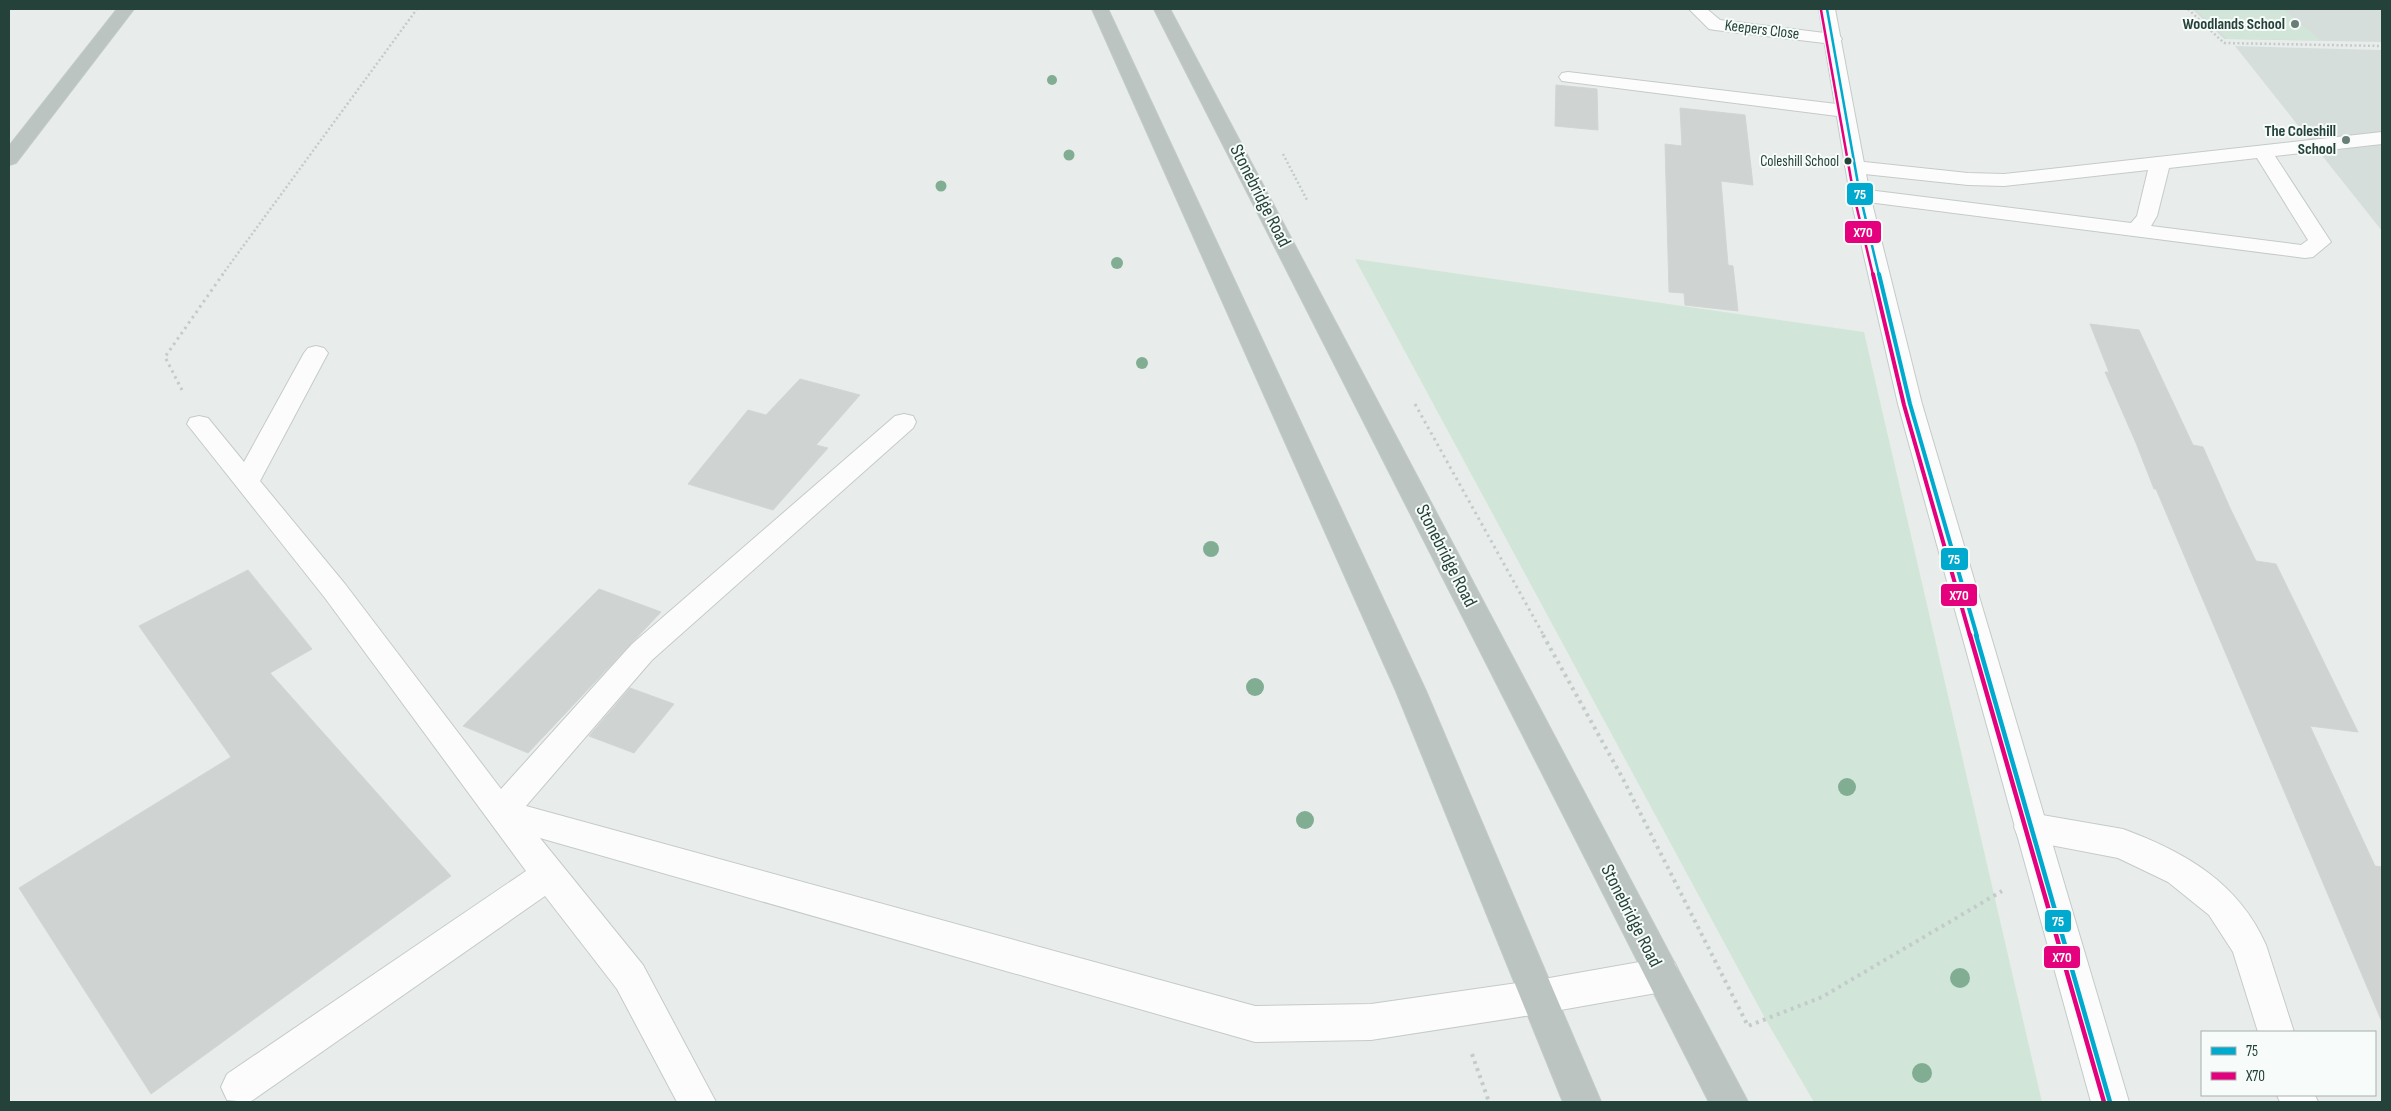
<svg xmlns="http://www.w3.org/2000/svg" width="2391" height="1111" font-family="'Sofia Sans Condensed',sans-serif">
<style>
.built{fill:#d6dedb}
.green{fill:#d1e6d8}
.building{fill:#cfd4d2;stroke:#d1d6d4}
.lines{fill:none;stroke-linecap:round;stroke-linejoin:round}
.lane-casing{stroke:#c5cac8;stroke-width:2}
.street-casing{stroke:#c5cac8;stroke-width:2}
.secondary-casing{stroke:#c3cbc8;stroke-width:2}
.highway-casing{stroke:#c3ccc9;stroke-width:2}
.path-far2{stroke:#c3ccca;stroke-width:2.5;stroke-dasharray:2 2.5;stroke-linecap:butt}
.path-far1{stroke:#c3ccca;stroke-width:3;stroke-dasharray:2.5 4;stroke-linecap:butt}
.path{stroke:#c3ccca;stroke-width:4;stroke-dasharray:3 4.5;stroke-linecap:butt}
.lane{fill:#fcfcfc;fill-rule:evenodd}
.street{fill:#fcfcfc;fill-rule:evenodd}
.secondary{fill:#fcfcfc;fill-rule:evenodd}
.highway{fill:#bcc4c2;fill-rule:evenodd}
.bus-1-far2-casing{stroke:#f7fbf9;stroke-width:5}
.bus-1-far1-casing{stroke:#f7fbf9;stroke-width:8}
.bus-1-casing{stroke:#f7fbf9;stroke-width:8}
.bus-2-far2-casing{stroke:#f7fbf9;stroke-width:5}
.bus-2-far1-casing{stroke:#f7fbf9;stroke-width:8}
.bus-2-casing{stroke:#f7fbf9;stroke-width:8}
.bus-1-far2{stroke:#00a9ce;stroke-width:2.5}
.bus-1-far1{stroke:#00a9ce;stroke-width:4}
.bus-1{stroke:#00a9ce;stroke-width:4.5}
.bus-2-far2{stroke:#e5007d;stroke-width:2.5}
.bus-2-far1{stroke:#e5007d;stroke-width:4}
.bus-2{stroke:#e5007d;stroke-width:4.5}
.tree{fill:#81ae93}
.poi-dot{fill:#697e78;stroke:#f7fbf9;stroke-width:2}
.bus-dot{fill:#24423a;stroke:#f7fbf9;stroke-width:2}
.labels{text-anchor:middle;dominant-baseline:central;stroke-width:4;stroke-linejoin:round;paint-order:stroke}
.far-bus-label{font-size:15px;fill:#24423a;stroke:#f7fbf9;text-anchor:end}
.far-poi-label{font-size:16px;font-weight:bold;fill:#24423a;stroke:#f7fbf9;text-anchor:end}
.far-street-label{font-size:16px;fill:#24423a;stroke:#f7fbf9}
.street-label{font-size:19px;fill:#24423a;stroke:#f7fbf9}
.line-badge{stroke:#f7fbf9;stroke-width:2}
.badge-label{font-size:14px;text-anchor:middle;font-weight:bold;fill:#fff}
</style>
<rect width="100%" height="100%" fill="#e8edeb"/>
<g class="built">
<polygon points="2192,9 2382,9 2382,42 2224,39"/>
<polygon points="2235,46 2382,50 2382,231"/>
</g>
<g class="green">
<polygon points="2196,9 2282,9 2320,40 2228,39"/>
<polygon points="1355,259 1864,332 2042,1102 1814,1102 1767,1022"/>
</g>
<g class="building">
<polygon points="1556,85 1597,89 1598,130 1555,126"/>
<polygon points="1680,108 1745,115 1753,185 1721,181 1728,265 1733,266 1738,311 1685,305 1684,293 1669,292 1665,144 1682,146"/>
<polygon points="2090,324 2139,330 2193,445 2203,447 2230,508 2256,561 2276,564 2358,732 2310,726 2375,866 2382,867 2382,1022 2156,489 2154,489 2136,443 2105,372 2109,372"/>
<polygon points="800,379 860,395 816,445 828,448 773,510 688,484 748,410 766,415"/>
<polygon points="248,570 312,649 270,673 451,876 151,1094 19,888 231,757 139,626"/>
<polygon points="599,589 661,612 528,753 463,726"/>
<polygon points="630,688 674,704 634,753 589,736"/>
</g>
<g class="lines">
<g class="lane-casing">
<g id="lane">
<polygon points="1568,72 1845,105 1852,107 1854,111 1852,115 1845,117 1562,81 1559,77 1562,73"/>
<path d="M2382,132v12l-107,12 56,86 -18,15 -8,1 -445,-57 -7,-2 -3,-4 3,-4 7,-2 271,34 6,-7 11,-46 -144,16 -36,-1 -113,-12 -7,-2 -3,-4 3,-4 7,-2 113,12 36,1zM2257,158l51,82 -7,5 -150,-19 6,-10 12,-48z"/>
<polygon points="316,346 324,348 328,353 260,481 345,584 501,789 632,644 895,416 904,414 913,416 916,422 913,428 652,660 526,806 1255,1006 1371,1004 1538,980 1662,958 1675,963 1680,975 1675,987 1662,992 1538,1014 1371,1040 1255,1042 540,838 643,965 716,1102 677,1102 617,989 545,896 253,1100 249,1102 227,1100 221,1087 227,1074 526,871 325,598 187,424 190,418 199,416 208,418 244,462 304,353 308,348"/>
</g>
</g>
<g class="street-casing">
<g id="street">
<polygon points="1689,9 1707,9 1720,20 1833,34 1839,35 1842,39 1839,43 1833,44 1715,30 1709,29"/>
<path d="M2030,813l93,16c62,23 115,53 143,116l28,87h-36l-25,-80 -24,-37 -41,-33 -50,-24 -88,-17 -12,-4 -4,-10 4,-10z"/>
<polygon points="2277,1095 2315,1095 2318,1102 2280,1102"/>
</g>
</g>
<g class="secondary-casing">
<polygon id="secondary" points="1819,9 1835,9 1870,195 1922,404 2129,1102 2091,1102 1898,404 1850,195"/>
</g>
<g class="highway-casing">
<g id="highway">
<polygon points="117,9 134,9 16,163 9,165 9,146"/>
<polygon points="1092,9 1108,9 1426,691 1601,1102 1563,1102 1396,691"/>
<polygon points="1154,9 1170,9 1748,1102 1709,1102"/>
</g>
</g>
<g class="path-far2">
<polyline points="2188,9 2224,43 2382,46"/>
<polyline points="1283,154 1307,200"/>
<polyline points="222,275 417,9"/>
</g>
<g class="path-far1">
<polyline points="182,390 165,357 223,274"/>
<polyline points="1415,404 1544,636"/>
</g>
<g class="path">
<polyline points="1543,635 1622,777 1748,1026 1822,997 2002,891"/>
<polyline points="1472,1054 1489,1102"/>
</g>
<use href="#lane" class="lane"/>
<use href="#street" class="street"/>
<use href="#secondary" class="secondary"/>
<use href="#highway" class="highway"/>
<g class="bus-1-far2-casing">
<polyline id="bus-1-far2" points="1827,9 1860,195 1879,275"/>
</g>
<g class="bus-1-far1-casing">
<polyline id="bus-1-far1" points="1879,274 1910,404 1977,636"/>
</g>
<g class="bus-1-casing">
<polyline id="bus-1" points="1976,635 2110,1102"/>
</g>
<g class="bus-2-far2-casing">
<polyline id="bus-2-far2" points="1821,10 1854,196 1873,275"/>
</g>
<g class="bus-2-far1-casing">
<polyline id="bus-2-far1" points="1873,274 1904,405 1970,636"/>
</g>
<g class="bus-2-casing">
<polyline id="bus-2" points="1970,635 2104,1102"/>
</g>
<use href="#bus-1-far2" class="bus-1-far2"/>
<use href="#bus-1-far1" class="bus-1-far1"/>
<use href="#bus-1" class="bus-1"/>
<use href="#bus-2-far2" class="bus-2-far2"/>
<use href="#bus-2-far1" class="bus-2-far1"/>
<use href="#bus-2" class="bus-2"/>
</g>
<g class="tree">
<circle cx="1052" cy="80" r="5"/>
<circle cx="1069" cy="155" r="5.5"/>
<circle cx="941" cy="186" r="5.5"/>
<circle cx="1117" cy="263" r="6"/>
<circle cx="1142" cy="363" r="6"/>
<circle cx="1211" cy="549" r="8"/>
<circle cx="1255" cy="687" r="9"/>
<circle cx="1847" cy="787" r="9"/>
<circle cx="1305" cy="820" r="9"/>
<circle cx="1960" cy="978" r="10"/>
<circle cx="1922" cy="1073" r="10"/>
</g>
<g class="poi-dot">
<circle cx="2295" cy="24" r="5"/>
<circle cx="2346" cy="140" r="5"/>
</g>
<circle class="bus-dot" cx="1848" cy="161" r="4.5"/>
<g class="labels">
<g class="far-bus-label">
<text x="1839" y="161">Coleshill School</text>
</g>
<g class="far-poi-label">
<text x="2285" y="24">Woodlands School</text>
<text x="2336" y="131">The Coleshill<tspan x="2336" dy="18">School</tspan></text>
</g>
<g class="far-street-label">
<text transform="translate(1762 30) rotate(7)">Keepers Close</text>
</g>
<g class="street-label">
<text transform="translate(1260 196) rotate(63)">Stonebridge Road</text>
<text transform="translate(1446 556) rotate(63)">Stonebridge Road</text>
<text transform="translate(1631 916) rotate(63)">Stonebridge Road</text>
</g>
</g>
<g class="line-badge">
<rect x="1846" y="182" width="28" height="24" rx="5" fill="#00a9ce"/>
<rect x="1844" y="220" width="38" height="24" rx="5" fill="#e5007d"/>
<rect x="1940" y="547" width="29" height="24" rx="5" fill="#00a9ce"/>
<rect x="1940" y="583" width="38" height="24" rx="5" fill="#e5007d"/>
<rect x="2044" y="909" width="28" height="24" rx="5" fill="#00a9ce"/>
<rect x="2043" y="945" width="38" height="24" rx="5" fill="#e5007d"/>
</g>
<g class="badge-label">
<text x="1860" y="199">75</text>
<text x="1863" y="237">X70</text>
<text x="1954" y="564">75</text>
<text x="1959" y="600">X70</text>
<text x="2058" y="926">75</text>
<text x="2062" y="962">X70</text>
</g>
<rect width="2391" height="1111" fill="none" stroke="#24423a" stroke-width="20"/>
<rect x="2201" y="1031" width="175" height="65" fill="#f7fbf9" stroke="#a3b1ad"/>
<rect x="2211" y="1047" width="25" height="8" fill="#00a9ce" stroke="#a3b1ad"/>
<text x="2246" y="1056" font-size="15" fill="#24423a">75</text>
<rect x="2211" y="1072" width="25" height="8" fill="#e5007d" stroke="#a3b1ad"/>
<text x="2246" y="1081" font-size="15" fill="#24423a">X70</text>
</svg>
